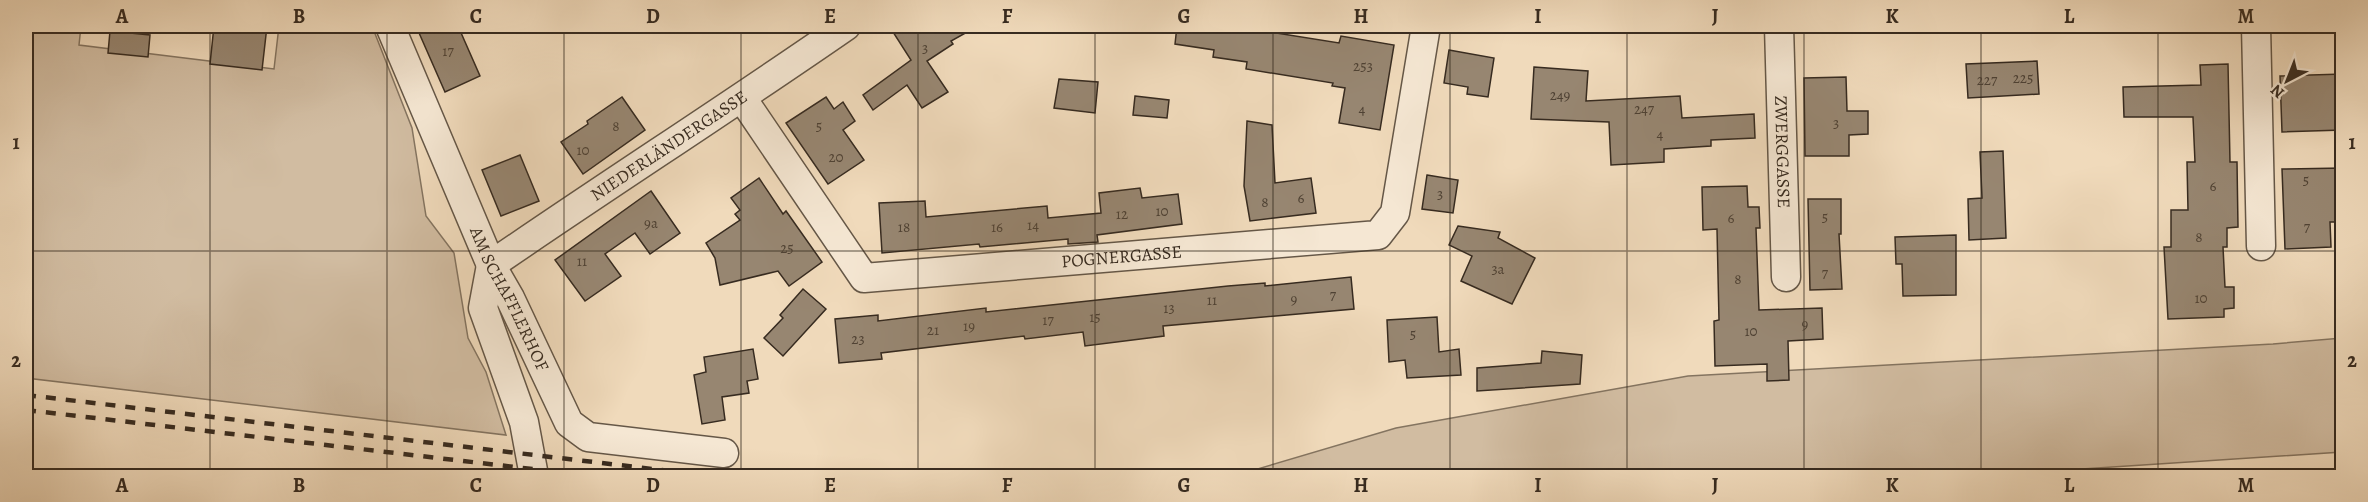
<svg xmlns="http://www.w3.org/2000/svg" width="2368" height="502" font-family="Alegreya,serif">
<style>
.green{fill:#d1bca1;stroke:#847460;stroke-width:1.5}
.building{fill:#978671;stroke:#372b20;stroke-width:1.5}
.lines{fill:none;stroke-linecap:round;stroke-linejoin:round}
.minor-casing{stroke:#655747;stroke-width:31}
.minor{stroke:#f5e7d3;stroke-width:28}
.rail{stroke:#372b20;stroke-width:4.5;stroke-dasharray:10 10;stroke-linecap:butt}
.grid{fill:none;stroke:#372b20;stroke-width:1.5;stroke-opacity:0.55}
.labels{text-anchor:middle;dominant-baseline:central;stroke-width:4.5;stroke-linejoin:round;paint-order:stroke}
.number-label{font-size:15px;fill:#4f4234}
.street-label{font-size:18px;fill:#372b20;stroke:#f5e7d3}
.neatline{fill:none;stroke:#372b20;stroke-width:2}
.grid-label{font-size:20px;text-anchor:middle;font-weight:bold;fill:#372b20}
</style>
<rect width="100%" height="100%" fill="#f0dabb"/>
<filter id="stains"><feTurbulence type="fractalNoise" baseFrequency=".00333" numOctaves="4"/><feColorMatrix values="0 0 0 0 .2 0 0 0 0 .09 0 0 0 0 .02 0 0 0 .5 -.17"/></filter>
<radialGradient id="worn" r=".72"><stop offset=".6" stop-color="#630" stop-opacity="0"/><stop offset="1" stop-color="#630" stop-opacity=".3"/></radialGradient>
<g class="green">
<polygon points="26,26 81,26 79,45 274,69 279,26 372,26 412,128 426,216 454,253 468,338 486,372 506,435 26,378"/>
<polygon points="2342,338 2342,452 1973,476 1234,476 1396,428 1688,376 2273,344"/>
</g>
<g class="building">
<polygon points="214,26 267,26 262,70 210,64"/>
<polygon points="416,26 458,26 480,76 445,92"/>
<polygon points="903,26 978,26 951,41 953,44 927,61 948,92 922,108 907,85 873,110 863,95 911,60 893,32"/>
<polygon points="1177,26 1252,26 1252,29 1339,43 1341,36 1394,45 1380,130 1339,123 1345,88 1332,86 1333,83 1246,69 1247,62 1213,57 1214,50 1175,44"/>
<polygon points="110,31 150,35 148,57 108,53"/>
<polygon points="1449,50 1494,58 1488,97 1467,94 1468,87 1444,83"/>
<polygon points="2037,61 2039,94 1968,98 1966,64"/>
<polygon points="2228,64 2230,162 2237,162 2238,227 2227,228 2227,247 2223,247 2225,287 2234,287 2234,308 2224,309 2224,317 2168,319 2164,247 2171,247 2171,210 2188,210 2187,162 2195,162 2193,117 2124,117 2123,87 2201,85 2200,65"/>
<polygon points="1534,67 1588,71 1586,101 1680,96 1682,118 1754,114 1755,138 1711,140 1711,146 1664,149 1664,162 1611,165 1609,122 1531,119"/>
<polygon points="2343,74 2343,130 2282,132 2280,76"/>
<polygon points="1846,77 1847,111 1868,111 1868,134 1849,135 1849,156 1805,156 1804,78"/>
<polygon points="1059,79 1098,82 1095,113 1054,108"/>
<polygon points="1135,96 1169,100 1167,118 1133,115"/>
<polygon points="622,97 645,130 583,174 561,142 588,124 587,121"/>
<polygon points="826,97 834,109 843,102 855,121 843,130 864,160 828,184 786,123"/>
<polygon points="1247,121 1272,125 1275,183 1311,178 1316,213 1250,221 1244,186"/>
<polygon points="2003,151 2006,238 1969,240 1968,199 1982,198 1980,152"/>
<polygon points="520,155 539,201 501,216 482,170"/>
<polygon points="2343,168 2343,222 2330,222 2331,247 2285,249 2282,169"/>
<polygon points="1427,175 1458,180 1453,213 1422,209"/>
<polygon points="759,178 783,214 786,211 822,262 789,286 778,271 720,285 715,258 706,243 740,220 735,214 740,210 731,198"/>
<polygon points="1747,186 1748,207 1759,207 1760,228 1756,228 1759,310 1822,308 1823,339 1788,341 1789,380 1767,381 1767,364 1715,366 1714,321 1719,320 1717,229 1703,230 1702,187"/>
<polygon points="1140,188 1142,198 1178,194 1182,224 1097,235 1098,242 1068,244 1068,239 980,247 979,244 882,253 879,203 925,201 926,217 1047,206 1048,218 1101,213 1099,193"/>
<polygon points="651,191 680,233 650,254 635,233 605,254 621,276 585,301 555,260"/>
<polygon points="1808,199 1841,199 1841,234 1839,234 1842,289 1810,290"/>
<polygon points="1458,226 1500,232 1498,238 1535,258 1512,304 1461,281 1472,256 1449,245"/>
<polygon points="1956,235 1956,295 1903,296 1902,264 1896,264 1895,237"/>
<polygon points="1351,277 1354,309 1163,326 1164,336 1085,346 1083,332 1025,339 1024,336 881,353 882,359 839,363 835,319 878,315 878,321 986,308 986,312 1228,286 1265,283 1265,286"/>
<polygon points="803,289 826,309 783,356 764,338 783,318 780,315"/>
<polygon points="1437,317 1439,352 1459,349 1461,375 1407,378 1405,360 1389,362 1387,320"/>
<polygon points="753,349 758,379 747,381 749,393 722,397 725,420 702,424 694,375 706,372 704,357"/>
<polygon points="1542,351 1582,355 1580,384 1477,391 1477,368 1541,363"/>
</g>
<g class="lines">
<g class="minor-casing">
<g id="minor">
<path id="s1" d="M390,26l101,239 19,33 59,125 19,14 136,16"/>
<path id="s2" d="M1779,26l7,251"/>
<polyline points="2256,26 2261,246"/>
<path id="s3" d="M742,98l122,180 514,-43 17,-22 31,-187"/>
<path id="s4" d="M534,476l-10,-54 -41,-114 8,-43c118,-81 238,-158 355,-239"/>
</g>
</g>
<use href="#minor" class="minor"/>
<g class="rail">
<polyline points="26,395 712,476"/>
<polyline points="26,410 592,476"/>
</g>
</g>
<path class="grid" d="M210,26v450M387,26v450M564,26v450M741,26v450M918,26v450M1095,26v450M1273,26v450M1450,26v450M1627,26v450M1804,26v450M1981,26v450M2158,26v450M26,251h2316"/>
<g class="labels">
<g class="number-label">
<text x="925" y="48">3</text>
<text x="448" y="51">17</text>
<text x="1363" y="66">253</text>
<text x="2023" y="78">225</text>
<text x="1987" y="80">227</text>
<text x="1560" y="95">249</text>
<text x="1362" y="109">4</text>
<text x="1644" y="109">247</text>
<text x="1836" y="123">3</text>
<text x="616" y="126">8</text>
<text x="819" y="126">5</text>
<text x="1660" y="134">4</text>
<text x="583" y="150">10</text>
<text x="836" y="157">20</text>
<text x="2306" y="180">5</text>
<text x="2213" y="186">6</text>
<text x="1440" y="194">3</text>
<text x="1301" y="198">6</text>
<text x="1265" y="202">8</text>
<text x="1162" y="211">10</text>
<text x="1122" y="214">12</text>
<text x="1825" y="217">5</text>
<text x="1731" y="218">6</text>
<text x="651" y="223">9a</text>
<text x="1033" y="225">14</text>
<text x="904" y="227">18</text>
<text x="997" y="227">16</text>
<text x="2307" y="227">7</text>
<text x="2199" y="237">8</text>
<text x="787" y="248">25</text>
<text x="582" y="261">11</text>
<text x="1498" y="269">3a</text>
<text x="1825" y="273">7</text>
<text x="1738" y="279">8</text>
<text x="1333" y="295">7</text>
<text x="2201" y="298">10</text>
<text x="1294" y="299">9</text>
<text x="1212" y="300">11</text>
<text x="1169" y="308">13</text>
<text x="1095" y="317">15</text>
<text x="1048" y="320">17</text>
<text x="1805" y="324">9</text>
<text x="969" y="326">19</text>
<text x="933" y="330">21</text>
<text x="1751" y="331">10</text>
<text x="1413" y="334">5</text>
<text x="858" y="339">23</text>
</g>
<g class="street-label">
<text stroke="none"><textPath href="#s4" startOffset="434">NIEDERLÄNDERGASSE</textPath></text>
<text stroke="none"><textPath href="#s2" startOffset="126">ZWERGGASSE</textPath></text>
<text stroke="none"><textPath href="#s3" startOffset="476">POGNERGASSE</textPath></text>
<text stroke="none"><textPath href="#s1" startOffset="298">AM SCHAFFLERHOF</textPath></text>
</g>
</g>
<rect width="2368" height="502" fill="none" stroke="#f0dabb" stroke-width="66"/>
<g transform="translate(2287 81) rotate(222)" stroke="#f5e7d3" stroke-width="4.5" paint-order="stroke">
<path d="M0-4.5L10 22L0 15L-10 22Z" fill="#372b20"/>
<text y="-9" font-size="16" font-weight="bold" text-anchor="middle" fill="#372b20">N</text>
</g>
<rect x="33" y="33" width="2302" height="436" class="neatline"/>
<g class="grid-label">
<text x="122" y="23">A</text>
<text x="299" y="23">B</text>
<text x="476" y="23">C</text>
<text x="653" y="23">D</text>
<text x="830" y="23">E</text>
<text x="1007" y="23">F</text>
<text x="1184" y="23">G</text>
<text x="1361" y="23">H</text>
<text x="1538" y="23">I</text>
<text x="1715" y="23">J</text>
<text x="1892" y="23">K</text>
<text x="2069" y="23">L</text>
<text x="2246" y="23">M</text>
<text x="16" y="149">1</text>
<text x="2352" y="149">1</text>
<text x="16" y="367">2</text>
<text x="2352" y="367">2</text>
<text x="122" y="492">A</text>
<text x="299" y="492">B</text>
<text x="476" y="492">C</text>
<text x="653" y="492">D</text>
<text x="830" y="492">E</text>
<text x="1007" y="492">F</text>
<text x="1184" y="492">G</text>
<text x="1361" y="492">H</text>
<text x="1538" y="492">I</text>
<text x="1715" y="492">J</text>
<text x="1892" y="492">K</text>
<text x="2069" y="492">L</text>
<text x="2246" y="492">M</text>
</g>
<rect width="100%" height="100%" filter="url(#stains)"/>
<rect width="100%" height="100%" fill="url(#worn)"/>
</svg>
